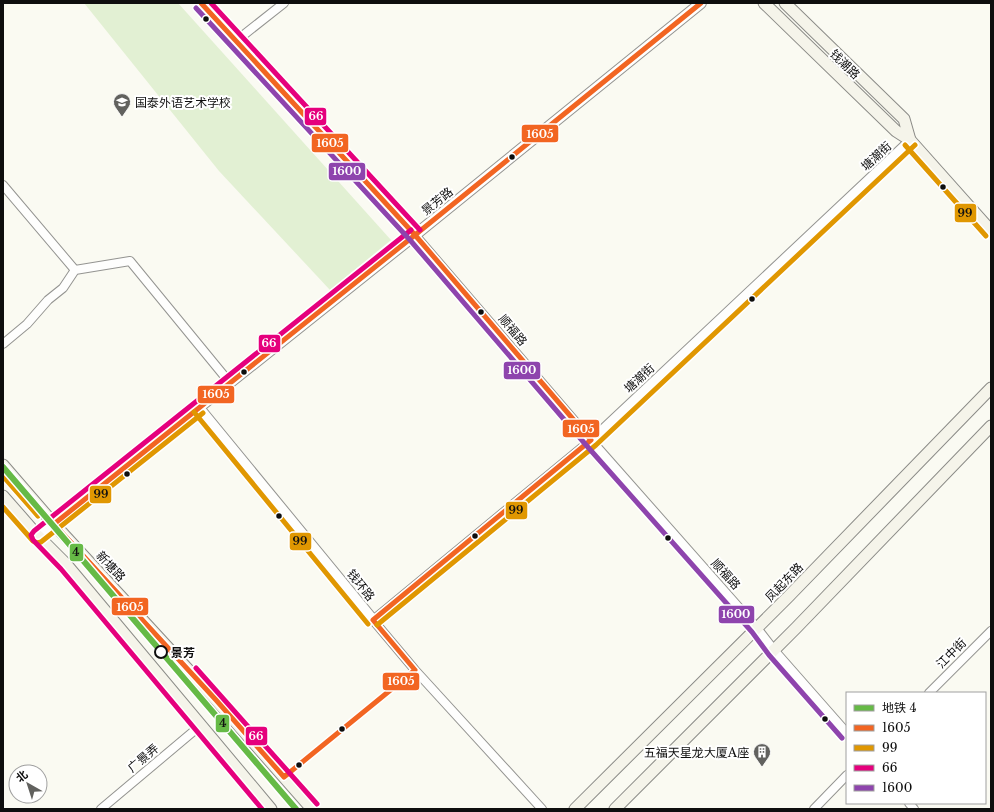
<svg xmlns="http://www.w3.org/2000/svg" width="994" height="812" font-family="'Libre Baskerville','Noto Sans SC',serif">
<style>
.green{fill:#e2f0d3}
.lines{fill:none;stroke-linecap:round;stroke-linejoin:round}
.minor-casing{stroke:#949491;stroke-width:10}
.tertiary-casing{stroke:#949491;stroke-width:12}
.secondary-casing{stroke:#8b8b87;stroke-width:13}
.minor{stroke:#fefefd;stroke-width:8}
.tertiary{stroke:#fefefd;stroke-width:10}
.secondary{stroke:#f5f4ea;stroke-width:11}
.bus-1-casing{stroke:#fff;stroke-width:8}
.bus-2-casing{stroke:#fff;stroke-width:8}
.bus-3-casing{stroke:#fff;stroke-width:8}
.bus-4-casing{stroke:#fff;stroke-width:8}
.bus-1{stroke:#f26522;stroke-width:5}
.bus-2{stroke:#e09701;stroke-width:5}
.bus-3{stroke:#e5007d;stroke-width:5}
.bus-4{stroke:#8e44ad;stroke-width:5}
.metro-1-casing{stroke:#fff;stroke-width:9}
.metro-1{stroke:#66ba46;stroke-width:6}
.bus-dot{fill:#0e0e0e;stroke:#fff;stroke-width:1.5}
.stop-dot{fill:#fff;stroke:#0e0e0e;stroke-width:2}
.labels{text-anchor:middle;dominant-baseline:central;stroke-width:4;stroke-linejoin:round;paint-order:stroke}
.street-label{font-size:12px;fill:#0e0e0e;stroke:#fff}
.poi-label{font-size:12px;fill:#0e0e0e;stroke:#fff;text-anchor:start}
.stop-label{font-size:12px;font-weight:bold;fill:#0e0e0e;stroke:#fff;text-anchor:start}
.line-badge{stroke:#fff;stroke-width:1.5}
.badge-label{font-size:11px;text-anchor:middle;font-weight:bold;fill:#fff}
.pale-badge-label{font-size:11px;text-anchor:middle;font-weight:bold;fill:#111}
</style>
<rect width="100%" height="100%" fill="#fafaf2"/>
<polygon class="green" points="84,3 178,3 391,240 330,290 219,171"/>
<g class="lines">
<g class="minor-casing">
<g id="minor">
<polyline points="201,3 415,235 591,440 757,628 774,650 847,733"/>
<polyline points="236,41 284,3"/>
<polyline points="3,185 75,270"/>
<polyline points="3,344 27,324 48,300 63,288 75,270 130,261 230,383"/>
<polyline points="929,693 991,631"/>
<polyline points="909,803 914,809"/>
<polyline points="101,809 201,725"/>
<polyline points="542,809 415,670 373,620 591,440 910,140"/>
<polyline points="814,809 847,775"/>
</g>
</g>
<g class="tertiary-casing">
<g id="tertiary">
<polyline points="199,408 373,620"/>
<polyline points="38,536 415,235 701,3"/>
</g>
</g>
<g class="secondary-casing">
<g id="secondary">
<polyline points="764,3 896,131 910,140 991,231"/>
<polyline points="785,3 904,119 910,140"/>
<polyline points="3,465 54,524 216,700 312,809"/>
<polyline points="3,496 38,536 66,564 271,809"/>
<polyline points="575,809 788,597 991,388"/>
<polyline points="615,809 796,628 991,426"/>
</g>
</g>
<use href="#minor" class="minor"/>
<use href="#tertiary" class="tertiary"/>
<use href="#secondary" class="secondary"/>
<g class="bus-1-casing">
<g id="bus-1">
<polyline points="3,465 54,524 216,700 284,777 415,670 373,620 591,440 415,235 201,3"/>
<polyline points="54,524 415,235 701,3"/>
</g>
</g>
<g class="bus-2-casing">
<g id="bus-2">
<polyline points="905,145 986,236"/>
<polyline points="194,412 368,624"/>
<polyline points="3,476 38,516"/>
<polyline points="3,507 33,541 37,543 41,542 203,413"/>
<polyline points="377,625 596,445 915,145"/>
</g>
</g>
<g class="bus-3-casing">
<g id="bus-3">
<polyline points="211,3 420,230"/>
<polyline points="196,668 317,804"/>
<polyline points="262,809 61,569 33,540 31,535 34,531 411,230"/>
</g>
</g>
<g class="bus-4-casing">
<polyline id="bus-4" points="196,8 410,240 586,445 752,632 769,655 842,738"/>
</g>
<use href="#bus-1" class="bus-1"/>
<use href="#bus-2" class="bus-2"/>
<use href="#bus-3" class="bus-3"/>
<use href="#bus-4" class="bus-4"/>
<g class="metro-1-casing">
<polyline id="metro-1" points="3,467 296,809"/>
</g>
<use href="#metro-1" class="metro-1"/>
</g>
<defs>
<g id="school-pin" transform="scale(0.9)"><path d="M0 17L-7.5 6A9.5 9.5 0 1 1 7.5 6Z" fill="#61615e" stroke="#fff"/><path d="M0-5L7-2L0 1L-7-2ZM-4 1L0 2.5L4 1V4Q0 6-4 4Z" fill="#fff"/></g>
<g id="building-pin" transform="scale(0.9)"><path d="M0 17L-7.5 6A9.5 9.5 0 1 1 7.5 6Z" fill="#61615e" stroke="#fff"/><path d="M-4-6H4V6H1V3H-1V6H-4ZM-2.5-4.3h1.7v1.8h-1.7ZM.8-4.3h1.7v1.8H.8ZM-2.5-1h1.7V.8h-1.7ZM.8-1h1.7V.8H.8Z" fill="#fff"/></g>
</defs>
<g fill-rule="evenodd">
<use href="#school-pin" x="122" y="102"/>
<use href="#building-pin" x="762" y="752"/>
</g>
<g class="bus-dot">
<circle cx="206" cy="19" r="3.5"/>
<circle cx="512" cy="157" r="3.5"/>
<circle cx="943" cy="187" r="3.5"/>
<circle cx="752" cy="299" r="3.5"/>
<circle cx="481" cy="312" r="3.5"/>
<circle cx="244" cy="372" r="3.5"/>
<circle cx="127" cy="474" r="3.5"/>
<circle cx="279" cy="516" r="3.5"/>
<circle cx="475" cy="536" r="3.5"/>
<circle cx="668" cy="538" r="3.5"/>
<circle cx="825" cy="719" r="3.5"/>
<circle cx="342" cy="729" r="3.5"/>
<circle cx="299" cy="765" r="3.5"/>
</g>
<circle class="stop-dot" cx="161" cy="652" r="6"/>
<g class="labels">
<g class="street-label">
<text transform="translate(845 64) rotate(44)">钱潮路</text>
<text transform="translate(876 156) rotate(-43)">塘潮街</text>
<text transform="translate(437 201) rotate(-39)">景芳路</text>
<text transform="translate(513 330) rotate(50)">顺福路</text>
<text transform="translate(639 378) rotate(-43)">塘潮街</text>
<text transform="translate(111 566) rotate(47)">新塘路</text>
<text transform="translate(726 574) rotate(48)">顺福路</text>
<text transform="translate(784 582) rotate(-46)">凤起东路</text>
<text transform="translate(361 585) rotate(51)">钱环路</text>
<text transform="translate(951 653) rotate(-45)">江中街</text>
<text transform="translate(143 758) rotate(-40)">广景弄</text>
</g>
<g class="poi-label">
<text x="135" y="102">国泰外语艺术学校</text>
<text x="749" y="752" text-anchor="end">五福天星龙大厦A座</text>
</g>
<g class="stop-label">
<text x="171" y="652">景芳</text>
</g>
</g>
<g class="line-badge">
<rect x="304" y="107" width="23" height="19" rx="4" fill="#e5007d"/>
<rect x="521" y="124" width="38" height="19" rx="4" fill="#f26522"/>
<rect x="311" y="133" width="38" height="20" rx="4" fill="#f26522"/>
<rect x="328" y="162" width="38" height="19" rx="4" fill="#8e44ad"/>
<rect x="954" y="203" width="23" height="20" rx="4" fill="#e09701"/>
<rect x="258" y="334" width="23" height="19" rx="4" fill="#e5007d"/>
<rect x="503" y="361" width="38" height="19" rx="4" fill="#8e44ad"/>
<rect x="197" y="385" width="38" height="19" rx="4" fill="#f26522"/>
<rect x="562" y="419" width="38" height="19" rx="4" fill="#f26522"/>
<rect x="89" y="485" width="23" height="19" rx="4" fill="#e09701"/>
<rect x="505" y="501" width="23" height="19" rx="4" fill="#e09701"/>
<rect x="289" y="532" width="23" height="19" rx="4" fill="#e09701"/>
<rect x="69" y="543" width="15" height="19" rx="4" fill="#66ba46"/>
<rect x="111" y="597" width="38" height="19" rx="4" fill="#f26522"/>
<rect x="718" y="605" width="37" height="19" rx="4" fill="#8e44ad"/>
<rect x="382" y="672" width="38" height="19" rx="4" fill="#f26522"/>
<rect x="215" y="714" width="15" height="19" rx="4" fill="#66ba46"/>
<rect x="245" y="726" width="23" height="20" rx="4" fill="#e5007d"/>
</g>
<g class="badge-label">
<text x="316" y="120">66</text>
<text x="540" y="138">1605</text>
<text x="330" y="147">1605</text>
<text x="347" y="175">1600</text>
<text x="269" y="347">66</text>
<text x="522" y="374">1600</text>
<text x="216" y="398">1605</text>
<text x="581" y="433">1605</text>
<text x="130" y="611">1605</text>
<text x="736" y="618">1600</text>
<text x="401" y="685">1605</text>
<text x="256" y="740">66</text>
</g>
<g class="pale-badge-label">
<text x="965" y="217">99</text>
<text x="101" y="498">99</text>
<text x="516" y="514">99</text>
<text x="300" y="545">99</text>
<text x="76" y="556">4</text>
<text x="223" y="727">4</text>
</g>
<rect width="994" height="812" fill="none" stroke="#0e0e0e" stroke-width="8"/>
<rect x="846" y="692" width="140" height="112" fill="#ffffff" stroke="#9f9f9f"/>
<rect x="854" y="705" width="20" height="6" fill="#66ba46" stroke="#9f9f9f"/>
<text x="882" y="712" font-size="12" fill="#0e0e0e">地铁 4</text>
<rect x="854" y="725" width="20" height="6" fill="#f26522" stroke="#9f9f9f"/>
<text x="882" y="732" font-size="12" fill="#0e0e0e">1605</text>
<rect x="854" y="745" width="20" height="6" fill="#e09701" stroke="#9f9f9f"/>
<text x="882" y="752" font-size="12" fill="#0e0e0e">99</text>
<rect x="854" y="765" width="20" height="6" fill="#e5007d" stroke="#9f9f9f"/>
<text x="882" y="772" font-size="12" fill="#0e0e0e">66</text>
<rect x="854" y="785" width="20" height="6" fill="#8e44ad" stroke="#9f9f9f"/>
<text x="882" y="792" font-size="12" fill="#0e0e0e">1600</text>
<g transform="translate(28 784) rotate(321)"><circle r="19" fill="#ffffff" stroke="#9f9f9f"/>
<path d="M0-3L7 15L0 10L-7 15Z" fill="#61615e"/>
<text y="-6" font-size="11" font-weight="bold" text-anchor="middle" fill="#0e0e0e">北</text>
</g>
</svg>
